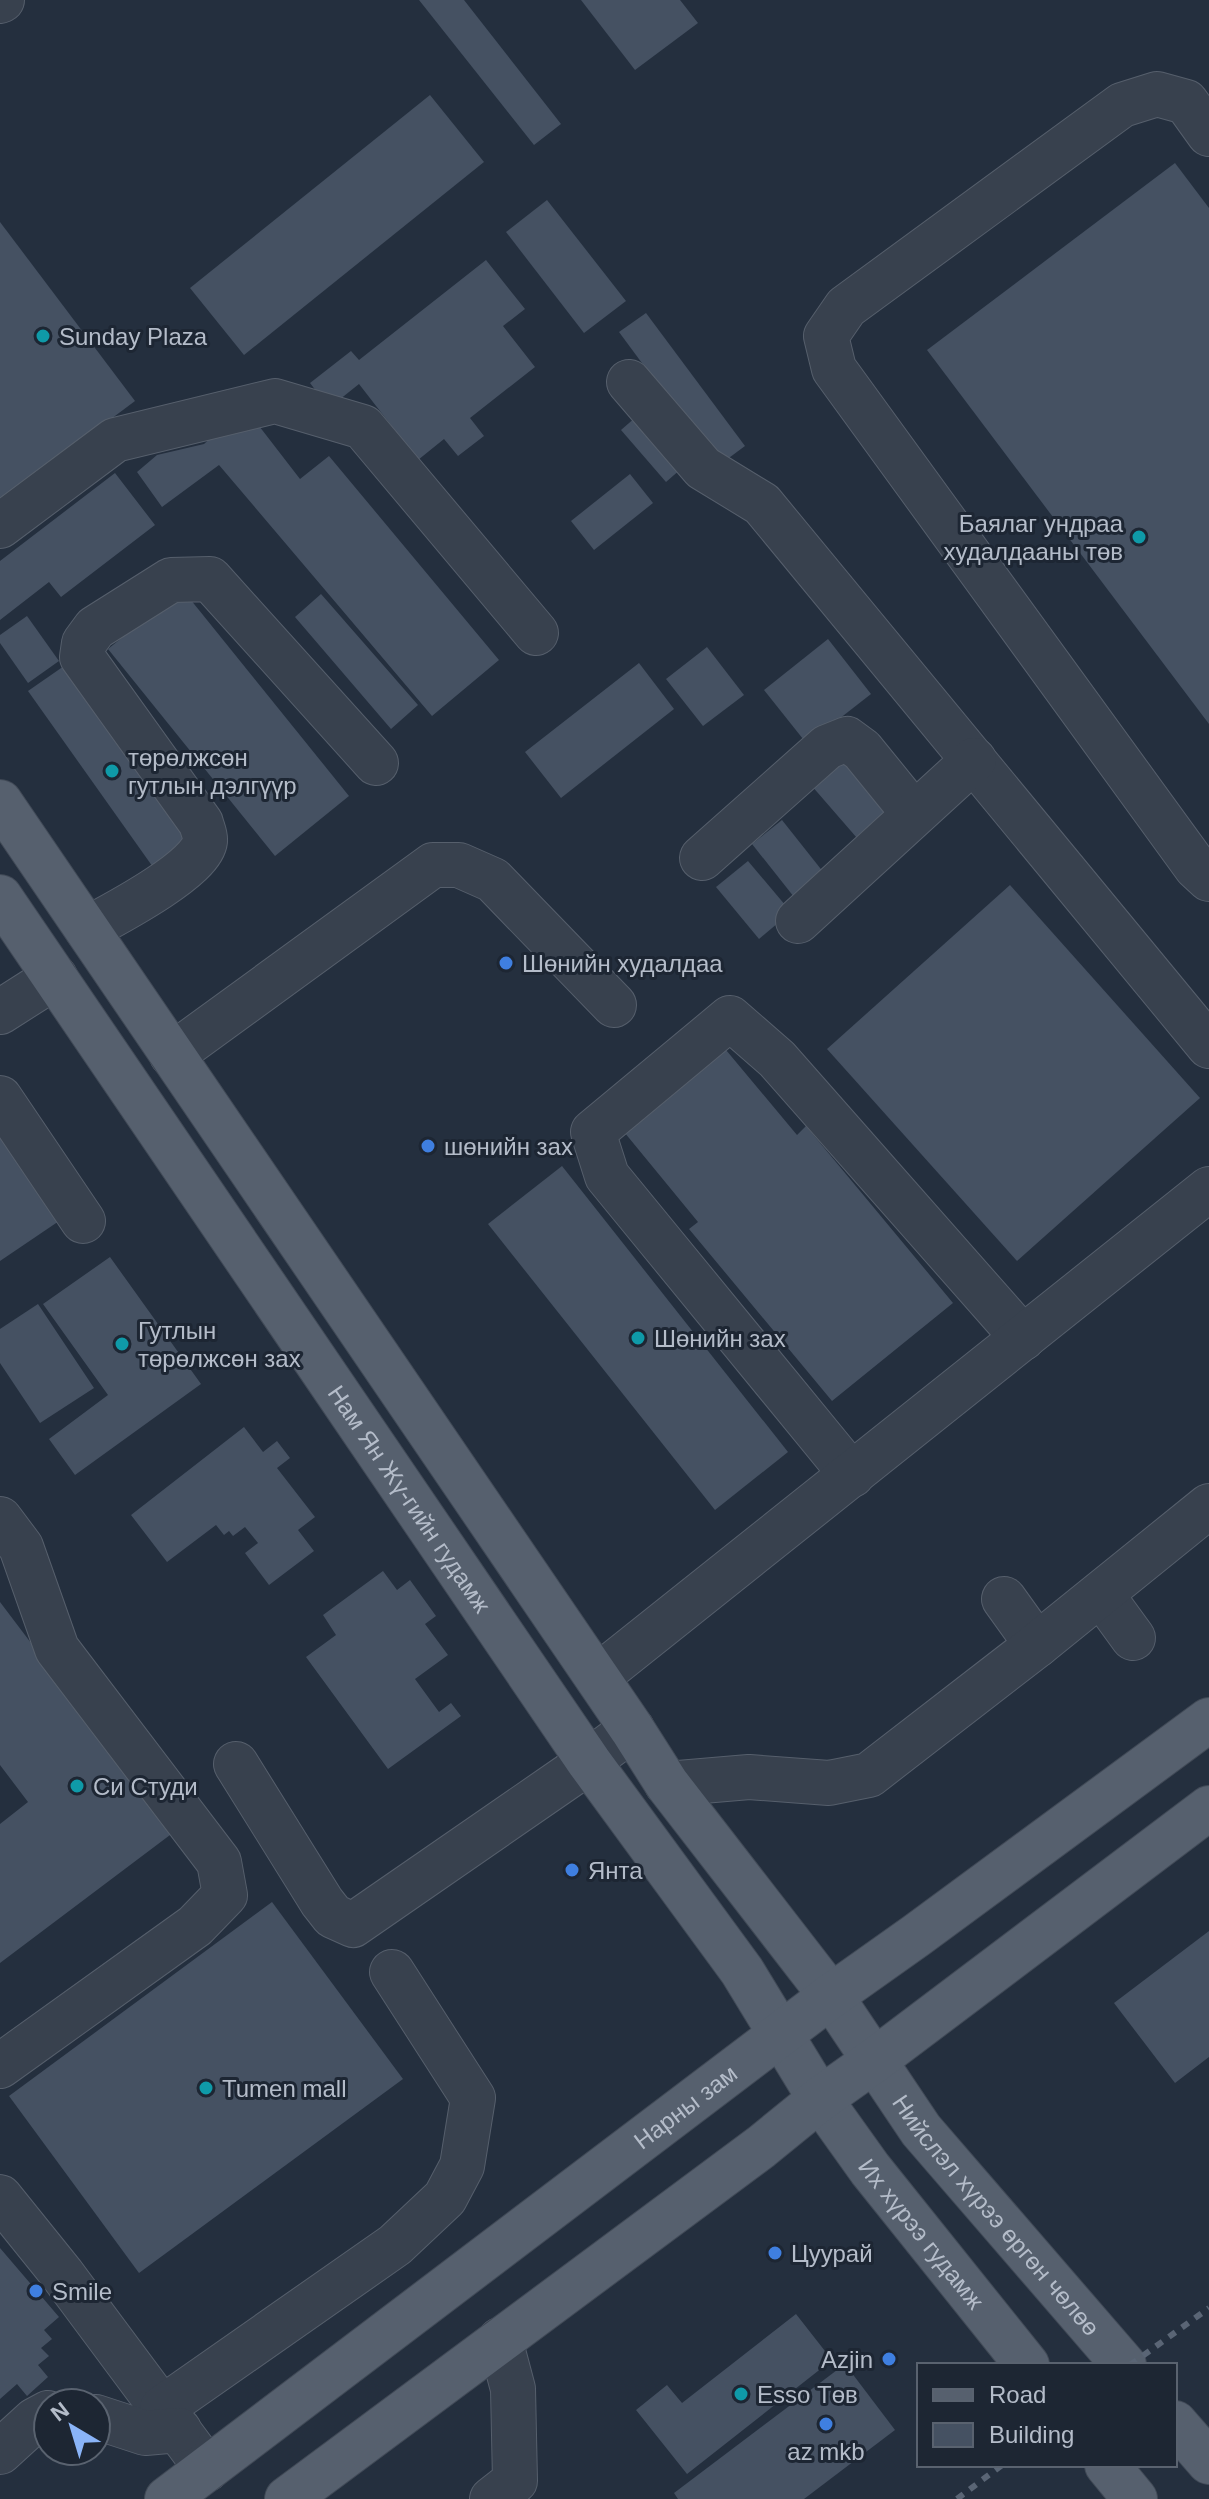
<svg xmlns="http://www.w3.org/2000/svg" width="1209" height="2499" font-family="Arial,sans-serif">
<style>
.building{fill:#455162}
.lines{fill:none;stroke-linecap:round;stroke-linejoin:round}
.minor-casing{stroke:#565f6c;stroke-width:46}
.major-casing{stroke:#414a57;stroke-width:46}
.minor{stroke:#38414e;stroke-width:44}
.major{stroke:#56606e;stroke-width:44}
.rail{stroke:#5a6575;stroke-width:6;stroke-dasharray:8 8;stroke-linecap:butt}
.culture-dot{fill:#0f9aa8;stroke:#1d2633;stroke-width:3}
.shop-dot{fill:#3f7fe0;stroke:#1d2633;stroke-width:3}
.labels{text-anchor:middle;dominant-baseline:central;stroke-width:6;stroke-linejoin:round;paint-order:stroke}
.poi-label{font-size:24px;fill:#b4bcc9;stroke:#1d2633;text-anchor:start}
.street-label{font-size:24px;fill:#b4bcc9;stroke:#1d2633}
</style>
<rect width="100%" height="100%" fill="#242f3e"/>
<g class="building">
<polygon points="419,0 464,0 561,124 534,145"/>
<polygon points="581,0 680,0 698,23 635,70"/>
<polygon points="430,95 484,162 244,355 190,288"/>
<polygon points="1175,163 1209,208 1209,724 927,350"/>
<polygon points="547,200 626,301 584,333 506,232"/>
<polygon points="0,222 135,401 0,502"/>
<polygon points="486,260 525,309 503,326 535,367 470,418 484,436 458,456 444,439 418,460 359,384 329,408 310,383 351,351 359,360"/>
<polygon points="646,313 745,446 718,466 619,332"/>
<polygon points="644,410 689,462 666,482 621,430"/>
<polygon points="256,422 300,479 329,456 499,660 432,716 219,465 162,507 137,472 157,455 204,444 227,423"/>
<polygon points="115,473 155,525 61,597 49,582 0,620 0,561"/>
<polygon points="630,474 653,503 594,550 571,521"/>
<polygon points="182,589 349,796 275,856 108,649"/>
<polygon points="321,594 418,705 391,729 295,617"/>
<polygon points="27,616 59,661 28,683 0,643 0,635"/>
<polygon points="828,639 871,694 807,744 764,690"/>
<polygon points="707,647 744,695 703,726 666,679"/>
<polygon points="639,663 674,709 561,798 525,752"/>
<polygon points="64,666 196,852 160,877 28,691"/>
<polygon points="848,754 894,807 857,838 811,785"/>
<polygon points="782,820 824,873 794,897 752,844"/>
<polygon points="748,861 791,912 759,939 716,887"/>
<polygon points="1010,885 1200,1098 1017,1261 827,1049"/>
<polygon points="721,1044 797,1135 806,1126 953,1303 832,1401 689,1229 698,1222 620,1127"/>
<polygon points="0,1139 6,1139 65,1217 0,1261"/>
<polygon points="562,1166 788,1452 715,1510 488,1224"/>
<polygon points="110,1257 201,1384 75,1475 49,1439 108,1395 43,1304"/>
<polygon points="38,1304 94,1388 40,1423 0,1363 0,1329"/>
<polygon points="244,1427 263,1452 277,1441 290,1458 277,1468 315,1517 298,1530 314,1551 269,1585 245,1553 258,1543 245,1527 233,1536 229,1531 224,1535 216,1525 167,1562 131,1515"/>
<polygon points="383,1571 397,1590 410,1580 436,1616 425,1624 448,1655 415,1679 439,1712 451,1703 461,1716 388,1769 306,1657 336,1635 323,1615"/>
<polygon points="0,1602 174,1832 0,1963 0,1824 28,1802 0,1765"/>
<polygon points="272,1902 403,2079 139,2273 9,2096"/>
<polygon points="1209,1931 1209,2057 1175,2083 1114,2003"/>
<polygon points="0,2248 59,2317 44,2330 52,2339 41,2348 49,2356 38,2365 48,2377 27,2396 17,2384 0,2399"/>
<polygon points="796,2314 832,2360 687,2474 636,2410 667,2385 682,2403"/>
<polygon points="845,2364 895,2430 804,2499 678,2499 674,2493"/>
</g>
<g class="lines">
<g class="minor-casing">
<g id="minor">
<polyline points="0,1 2,0"/>
<polyline points="1209,134 1186,102 1157,94 1122,105 846,307 826,336 834,369 1196,867 1209,879"/>
<polyline points="629,382 703,468 762,504 1209,1046"/>
<polyline points="0,526 115,440 275,401 363,427 536,633"/>
<polyline points="702,858 827,747 847,739 862,750 914,814"/>
<polyline points="798,921 974,760"/>
<path d="M87,929c24,-13 115,-60 118,-88 1,-5 -3,-13 -4,-18l-119,-166 2,-14 11,-15 76,-48 39,-1 166,184"/>
<polyline points="0,1012 55,977"/>
<polyline points="172,1055 433,865 459,865 493,880 614,1005"/>
<polyline points="0,1098 83,1221"/>
<polyline points="852,1475 607,1176 593,1132 730,1018 777,1059 1023,1338"/>
<polyline points="0,1519 21,1547 57,1649 219,1862 225,1895 195,1926 0,2066"/>
<polyline points="1101,1594 1133,1638"/>
<polyline points="1004,1599 1037,1645"/>
<polyline points="597,1677 1209,1189"/>
<polyline points="236,1764 322,1902 333,1916 353,1925 570,1775 632,1729"/>
<polyline points="667,1784 749,1777 829,1783 869,1775 1037,1645 1209,1506"/>
<polyline points="0,2197 62,2274 207,2469"/>
<polyline points="162,2408 395,2245 445,2198 462,2166 473,2098 392,1972"/>
<polyline points="96,2417 145,2433 179,2430"/>
<polyline points="0,2452 35,2420 48,2413"/>
<polyline points="492,2499 515,2481 513,2389 500,2340"/>
</g>
</g>
<g class="major-casing">
<g id="major">
<path id="s1" d="M0,802l632,927 35,55 164,212 90,134 203,235"/>
<path id="s2" d="M0,897l589,865 153,209 78,128 50,70 157,196"/>
<polyline points="1175,2423 1209,2462"/>
<polyline points="1107,2465 1135,2499"/>
<path id="s3" d="M167,2499l664,-503 86,-61 292,-215"/>
<polyline points="287,2499 761,2147 820,2099 875,2060 1209,1808"/>
</g>
</g>
<use href="#minor" class="minor"/>
<use href="#major" class="major"/>
<g class="rail">
<polyline points="1130,2365 1209,2308"/>
<polyline points="957,2499 1002,2465"/>
</g>
</g>
<g class="culture-dot">
<circle cx="43" cy="336" r="8"/>
<circle cx="1139" cy="537" r="8"/>
<circle cx="112" cy="771" r="8"/>
<circle cx="638" cy="1338" r="8"/>
<circle cx="122" cy="1344" r="8"/>
<circle cx="77" cy="1786" r="8"/>
<circle cx="206" cy="2088" r="8"/>
<circle cx="741" cy="2394" r="8"/>
</g>
<g class="shop-dot">
<circle cx="506" cy="963" r="8"/>
<circle cx="428" cy="1146" r="8"/>
<circle cx="572" cy="1870" r="8"/>
<circle cx="775" cy="2253" r="8"/>
<circle cx="36" cy="2291" r="8"/>
<circle cx="889" cy="2359" r="8"/>
<circle cx="826" cy="2424" r="8"/>
</g>
<g class="labels">
<g class="poi-label">
<text x="59" y="336">Sunday Plaza</text>
<text x="1123" y="523" text-anchor="end">Баялаг ундраа<tspan x="1123" dy="28">худалдааны төв</tspan></text>
<text x="128" y="757">төрөлжсөн<tspan x="128" dy="28">гутлын дэлгүүр</tspan></text>
<text x="522" y="963">Шөнийн худалдаа</text>
<text x="444" y="1146">шөнийн зах</text>
<text x="138" y="1330">Гутлын<tspan x="138" dy="28">төрөлжсөн зах</tspan></text>
<text x="654" y="1338">Шөнийн зах</text>
<text x="93" y="1786">Си Студи</text>
<text x="588" y="1870">Янта</text>
<text x="222" y="2088">Tumen mall</text>
<text x="791" y="2253">Цуурай</text>
<text x="52" y="2291">Smile</text>
<text x="873" y="2359" text-anchor="end">Azjin</text>
<text x="757" y="2394">Esso Төв</text>
<text x="826" y="2451" text-anchor="middle">az mkb</text>
</g>
<g class="street-label">
<text stroke="none"><textPath href="#s2" startOffset="728">Нам Ян Жү-гийн гудамж</textPath></text>
<text stroke="none"><textPath href="#s3" startOffset="650">Нарны зам</textPath></text>
<text stroke="none"><textPath href="#s1" startOffset="1730">Нийслэл хүрээ өргөн чөлөө</textPath></text>
<text stroke="none"><textPath href="#s2" startOffset="1624">Их хүрээ гудамж</textPath></text>
</g>
</g>
<rect x="917" y="2363" width="260" height="104" fill="#1d2633" stroke="#59626f" stroke-width="2"/>
<rect x="933" y="2389" width="40" height="12" fill="#56606e" stroke="#59626f" stroke-width="2"/>
<text x="989" y="2403" font-size="24" fill="#b4bcc9">Road</text>
<rect x="933" y="2423" width="40" height="24" fill="#455162" stroke="#59626f" stroke-width="2"/>
<text x="989" y="2443" font-size="24" fill="#b4bcc9">Building</text>
<g transform="translate(72 2427) rotate(322)"><circle r="38" fill="#1d2633" stroke="#59626f" stroke-width="2"/>
<path d="M0-6L14 30L0 20L-14 30Z" fill="#8ab4f8"/>
<text y="-12" font-size="22" font-weight="bold" text-anchor="middle" fill="#b4bcc9">N</text>
</g>
</svg>
